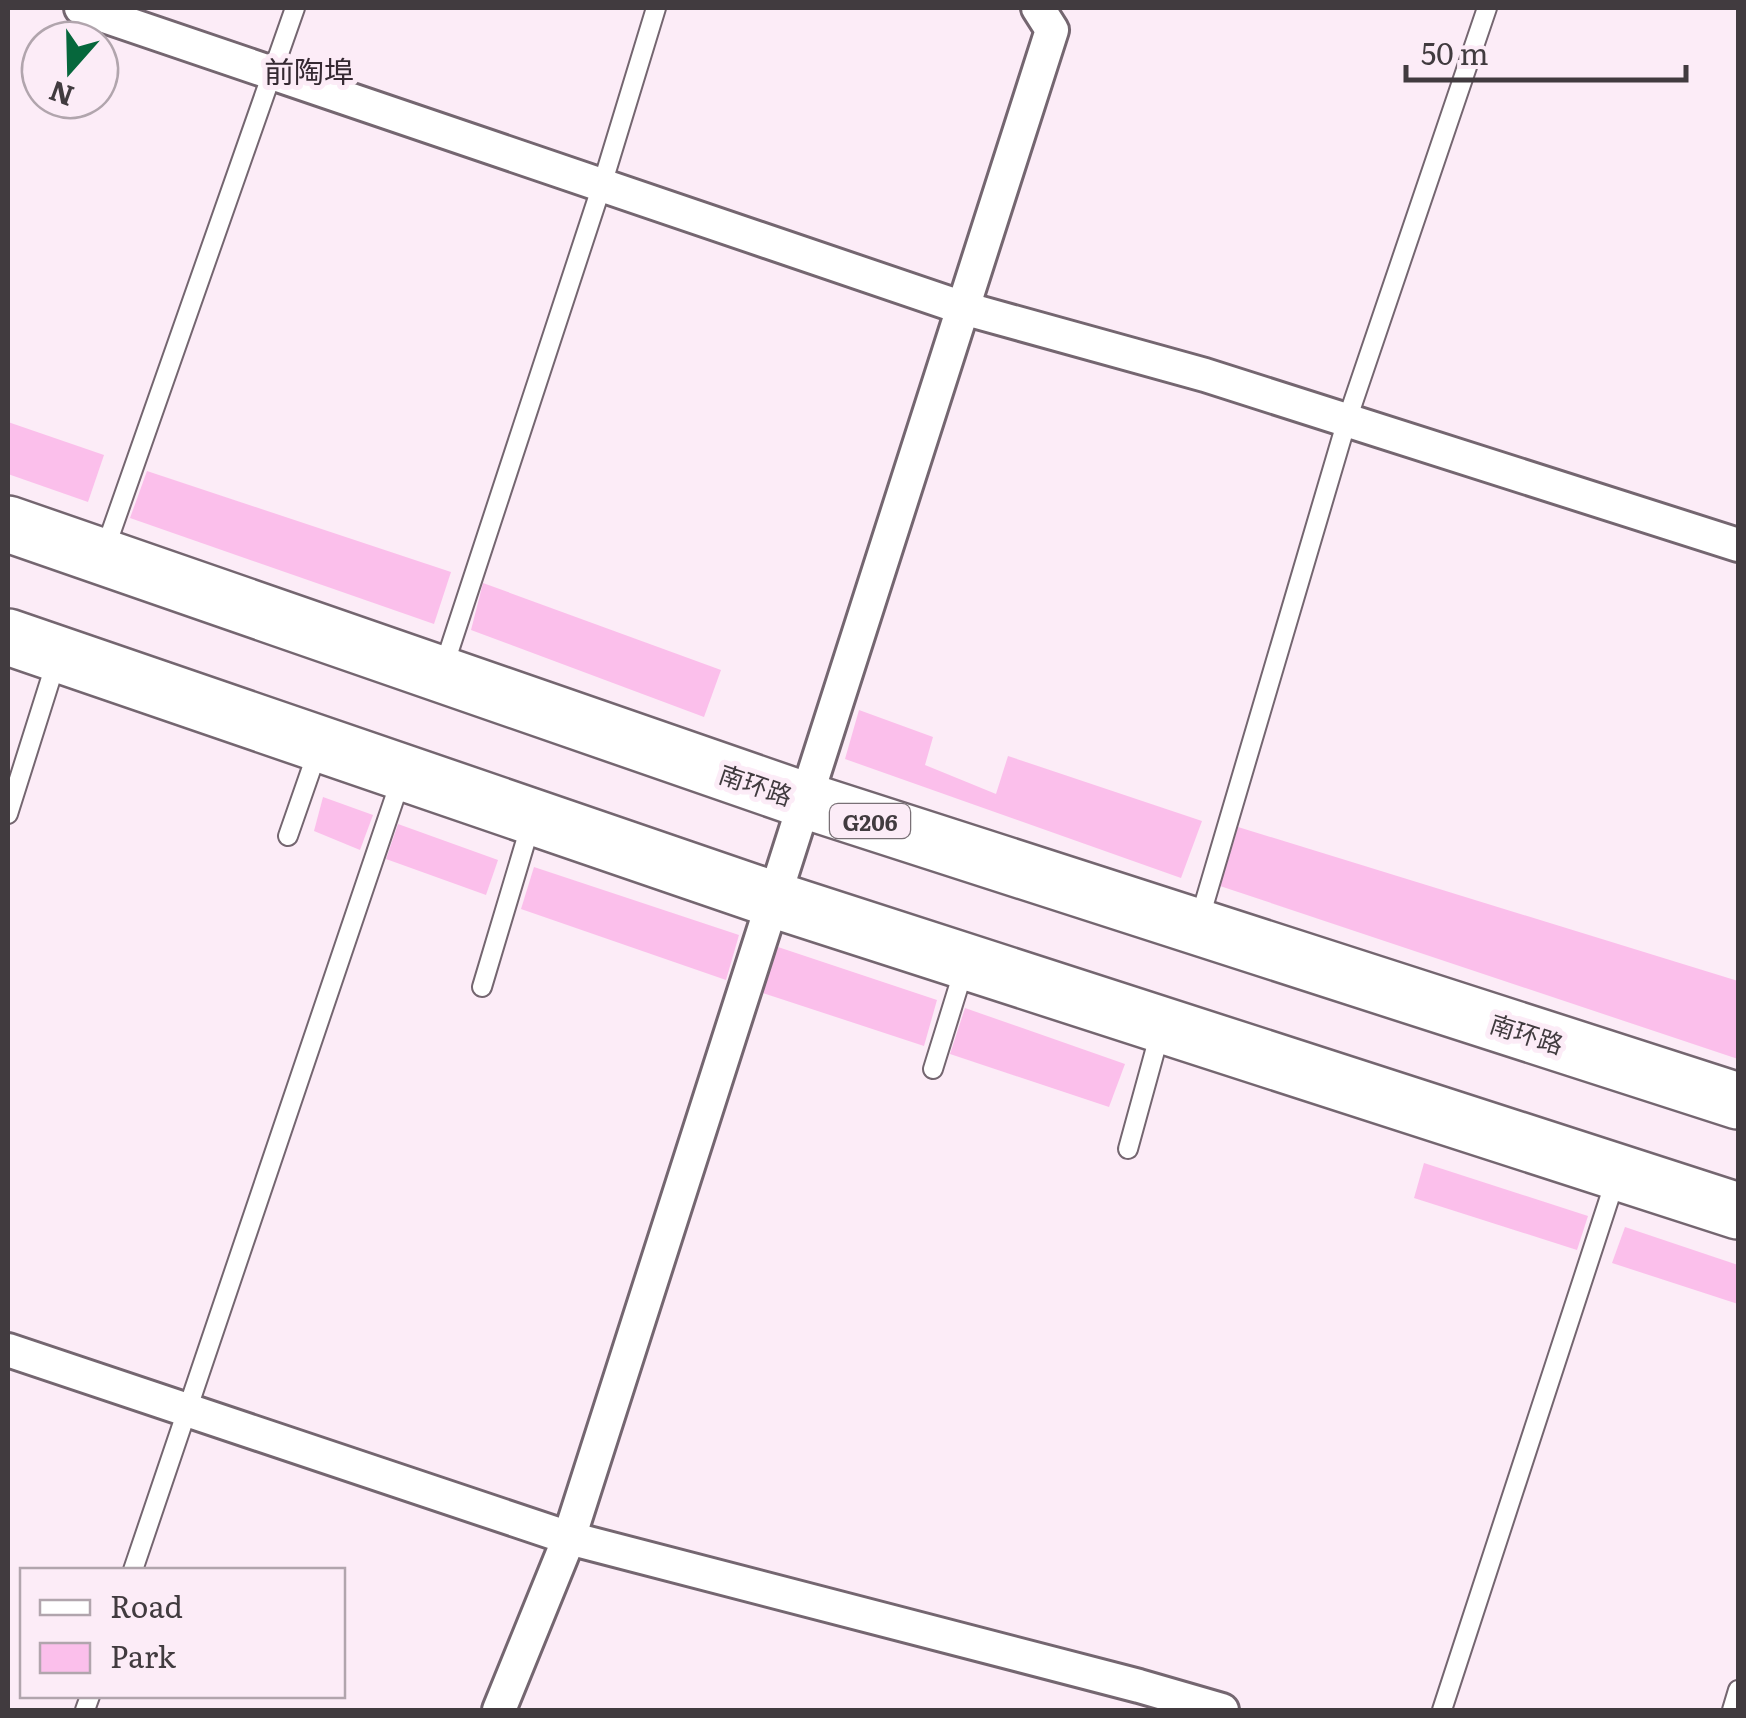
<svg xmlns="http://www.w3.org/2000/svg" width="1746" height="1718" font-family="Literata,'Noto Sans SC',serif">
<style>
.green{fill:#fbbfeb}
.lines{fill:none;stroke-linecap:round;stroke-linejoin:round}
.service-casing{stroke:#746670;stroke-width:22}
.minor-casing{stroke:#746670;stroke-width:38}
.trunk-casing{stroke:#746670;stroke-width:60}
.service{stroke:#fff;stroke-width:18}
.minor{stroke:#fff;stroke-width:32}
.trunk{stroke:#fff;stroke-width:55}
.labels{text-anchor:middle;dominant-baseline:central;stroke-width:10;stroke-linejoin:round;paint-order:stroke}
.shield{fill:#fcecf7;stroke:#797076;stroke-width:2.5}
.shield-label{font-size:22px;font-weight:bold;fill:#413b3f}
.street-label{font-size:25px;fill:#413b3f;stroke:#fcecf7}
.quarter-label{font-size:30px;fill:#352932;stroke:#fcecf7}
</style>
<rect width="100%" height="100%" fill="#fcecf7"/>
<g class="green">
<polygon points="8,422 104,455 88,502 8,474"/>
<polygon points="147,471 451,572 434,624 130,518"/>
<polygon points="483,583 721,670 704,717 471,630"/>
<polygon points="859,710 933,737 925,765 996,794 1008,756 1202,821 1181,878 845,759"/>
<polygon points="323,797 373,815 360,850 314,831"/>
<polygon points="398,824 498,860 486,895 386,859"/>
<polygon points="1238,827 1738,981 1738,1059 1220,886"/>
<polygon points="534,867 739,935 726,980 521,909"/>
<polygon points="778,947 937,1000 924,1046 760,992"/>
<polygon points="965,1008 1125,1064 1109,1107 950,1054"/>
<polygon points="1424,1163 1588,1216 1577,1250 1414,1198"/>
<polygon points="1625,1227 1738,1265 1738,1304 1612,1263"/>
</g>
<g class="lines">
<g class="service-casing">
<g id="service">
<polyline points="104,552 295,8"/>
<polyline points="443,669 602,185 656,8"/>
<polyline points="8,814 56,662"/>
<polyline points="288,836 319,747"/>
<polyline points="1199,921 1347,420 1487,8"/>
<polyline points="482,987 532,820"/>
<polyline points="933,1069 964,969"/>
<polyline points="1128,1149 1161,1029"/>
<polyline points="133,1570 402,776"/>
<polyline points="85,1710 90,1696"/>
<polyline points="1442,1710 1616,1178"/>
<polyline points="1732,1710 1738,1690"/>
</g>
</g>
<g class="minor-casing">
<g id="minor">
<polyline points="81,8 963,308 1205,375 1738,545"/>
<polyline points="8,1350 569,1538 1139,1686 1222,1710"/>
<polyline points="499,1710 569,1538 1052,30 1038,8"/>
</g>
</g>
<g class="trunk-casing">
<g id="trunk">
<polyline points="8,524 807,801 1738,1101"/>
<polyline points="8,637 775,900 1738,1211"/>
</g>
</g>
<use href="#service" class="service"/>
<use href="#minor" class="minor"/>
<use href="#trunk" class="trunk"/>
</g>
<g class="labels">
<rect class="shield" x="830" y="804" width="80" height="34" rx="8"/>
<g class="shield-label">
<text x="870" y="821">G206</text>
</g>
<g class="street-label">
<text transform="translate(756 784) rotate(19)">南环路</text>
<text transform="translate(1527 1033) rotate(18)">南环路</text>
</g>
<g class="quarter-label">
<text x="309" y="70">前陶埠</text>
</g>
</g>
<rect width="1746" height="1718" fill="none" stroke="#413b3f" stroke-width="20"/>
<rect x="20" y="1568" width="325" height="130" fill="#fcecf7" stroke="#b1a5ad" stroke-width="2.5"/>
<rect x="40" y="1600" width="50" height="15" fill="#ffffff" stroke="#b1a5ad" stroke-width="2.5"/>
<text x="110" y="1618" font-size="30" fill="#413b3f">Road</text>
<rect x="40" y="1643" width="50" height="30" fill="#fbbfeb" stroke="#b1a5ad" stroke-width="2.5"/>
<text x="110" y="1668" font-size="30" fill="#413b3f">Park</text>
<g transform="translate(70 70) rotate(200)"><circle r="48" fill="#fcecf7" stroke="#b1a5ad" stroke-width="2.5"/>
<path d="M0-8L18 38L0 25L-18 38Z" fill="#06673c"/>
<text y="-15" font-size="28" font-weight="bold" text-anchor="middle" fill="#413b3f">N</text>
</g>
<path d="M1406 65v15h280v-15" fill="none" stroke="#413b3f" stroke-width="5"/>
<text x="1421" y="65" font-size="30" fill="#413b3f" stroke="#fcecf7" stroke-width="8" paint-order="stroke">50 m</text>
</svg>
